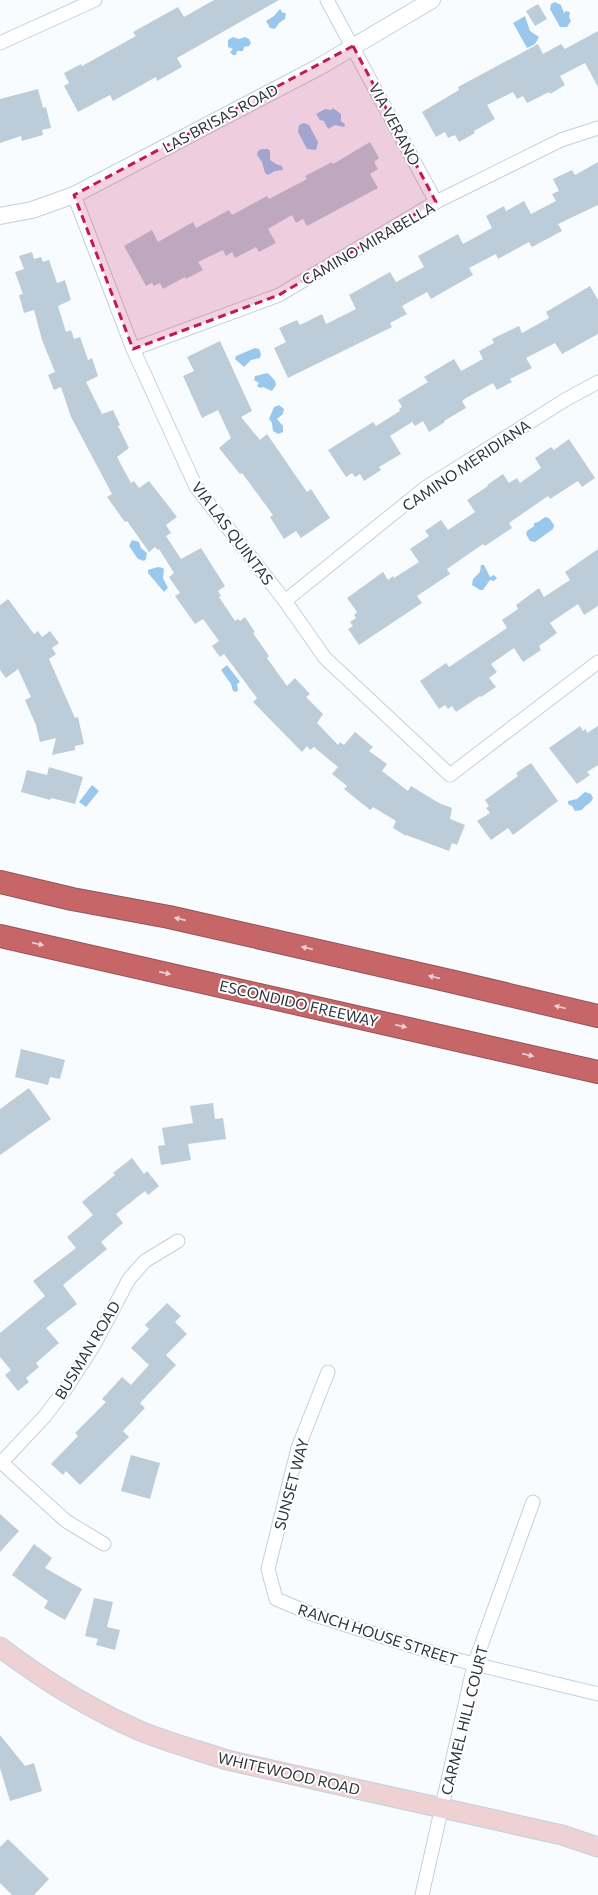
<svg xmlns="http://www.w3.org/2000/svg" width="598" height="1895" font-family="Commissioner,sans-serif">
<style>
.water{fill:#9ac8ed}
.building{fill:#bcccd9}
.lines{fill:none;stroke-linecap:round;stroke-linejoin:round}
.minor-casing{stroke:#c1d1de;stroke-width:15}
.tertiary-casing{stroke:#c1d1de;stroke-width:18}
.secondary-casing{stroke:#c1d1de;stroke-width:21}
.motorway-casing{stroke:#915458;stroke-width:24}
.minor{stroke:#fff;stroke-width:13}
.tertiary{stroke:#fff;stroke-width:16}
.secondary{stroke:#eed1d2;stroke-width:19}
.motorway{stroke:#c76668;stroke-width:22}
.oneway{fill:#eed1d2}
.marked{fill:#c2185b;fill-opacity:0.2;stroke:#c2185b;stroke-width:3;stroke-dasharray:8 5;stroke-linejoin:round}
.labels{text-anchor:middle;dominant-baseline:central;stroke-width:4;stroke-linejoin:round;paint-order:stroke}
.street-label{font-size:15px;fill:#2e3439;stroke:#fff}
</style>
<rect width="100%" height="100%" fill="#f9fcff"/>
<g class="water">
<polygon points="555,2 561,5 564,13 566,11 570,12 569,17 571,21 567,27 560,27 550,9 551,4"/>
<polygon points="280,9 283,13 286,13 285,19 279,23 275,29 270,28 266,21 274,16"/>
<polygon points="525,16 530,31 539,37 535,44 527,48 513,23"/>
<polygon points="233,37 239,39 245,37 249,39 251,43 249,46 244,47 243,51 237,51 236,55 233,55 230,52 233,49 228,47 228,40"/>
<polygon points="333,108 341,114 341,121 345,124 344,127 335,125 328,129 324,121 320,120 316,114 325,109 331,110"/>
<polygon points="304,123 309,125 318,142 316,150 307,149 298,132 299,125"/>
<polygon points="262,149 268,149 270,151 270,160 276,164 282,166 283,170 275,171 268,175 265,173 262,162 257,155 258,151"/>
<polygon points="255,348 259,349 261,354 260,358 251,360 244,367 235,359 236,356"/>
<polygon points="268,373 275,381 276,385 272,391 263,387 260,388 257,386 259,383 254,380 255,376"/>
<polygon points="279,405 284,409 283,414 277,419 283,426 283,432 278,434 273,431 272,423 269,419 274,407"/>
<polygon points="545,517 549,518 554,525 553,529 535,542 530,541 526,534 527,531 534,526 534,523 538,522"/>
<polygon points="132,540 139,542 141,548 147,553 146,559 144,561 138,559 129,546"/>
<polygon points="481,565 484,565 490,577 494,575 497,578 494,581 490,580 483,590 480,590 472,585 473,579 480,572"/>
<polygon points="158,567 163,568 164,570 163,578 168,588 164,592 148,573 148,570"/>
<polygon points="227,665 240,682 237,684 238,690 236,692 233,691 231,684 221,670"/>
<polygon points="92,785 99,791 86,807 79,802"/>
<path d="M585,792l6,2 2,4c-2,6 -8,7 -11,12l-7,1 -3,-5 -4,-2v-3l9,-2z"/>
</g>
<g class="building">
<polygon points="214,0 279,0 177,58 182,67 157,81 156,77 113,101 110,95 78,112 64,86 69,83 64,73 81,64 82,66 136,36 133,32 178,7 184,17"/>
<polygon points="538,4 547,19 535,26 526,11"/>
<polygon points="598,31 598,87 585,63 560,76 565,85 550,94 549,92 527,103 523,96 517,99 513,92 487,105 495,119 474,131 475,133 459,142 455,135 448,138 445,132 436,137 422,112 459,90 458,87 538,44 543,54 561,44 565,49"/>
<polygon points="38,89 43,108 46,107 51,128 42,130 43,135 22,141 21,136 0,143 0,99"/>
<polygon points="370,142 379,158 374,162 378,169 370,174 378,188 307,226 303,219 296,223 292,215 268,229 276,243 259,252 256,247 235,258 232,252 226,256 223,250 198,262 203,270 186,279 185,277 163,289 160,283 154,286 152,283 146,286 124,246 152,230 158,242 193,222 196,228 229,210 232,215 267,196 269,199 307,179 305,176 332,162 333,164"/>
<polygon points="598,162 598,205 558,224 562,231 532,247 529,242 498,259 496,254 469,268 473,275 431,299 427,292 402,306 407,314 390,323 392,327 288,378 274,348 286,342 279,328 297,320 300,325 322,314 326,324 356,309 349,295 390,272 396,282 424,267 418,256 458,234 463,244 492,228 486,216 504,206 506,211 524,201 531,214 556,201 552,194 559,191 553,179 572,170 575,175"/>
<polygon points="32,252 34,259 41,257 43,262 49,260 57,283 65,280 71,300 58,306 66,332 71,330 74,339 80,337 88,360 92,358 98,376 86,382 102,414 113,410 120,425 118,426 129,448 117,457 131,483 134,481 139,488 149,481 177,517 166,525 171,533 166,536 181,559 201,548 225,586 218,591 221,596 219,597 235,621 238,619 240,621 245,617 255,632 253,633 269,656 267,658 287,686 295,678 310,694 306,697 323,714 317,723 338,745 340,742 344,745 355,732 373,747 369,751 387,764 382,771 408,791 411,786 439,803 452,808 450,819 465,825 457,845 452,843 449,851 406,835 406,836 393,828 396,821 373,807 370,810 344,789 347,786 332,774 338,767 314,747 310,750 307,746 302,752 253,702 257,698 224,654 220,657 212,646 219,641 203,619 195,624 175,596 180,593 169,577 174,573 159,549 158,550 155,547 149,552 127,521 125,522 107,497 112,494 71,417 61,387 54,390 48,375 55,372 42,340 34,310 24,313 19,295 23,294 15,272 24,269 19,256"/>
<polygon points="590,286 598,300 598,334 562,354 555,343 526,358 532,368 510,379 512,382 497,390 493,383 466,398 462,401 466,408 444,421 445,422 429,432 423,421 415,426 412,422 390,436 401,454 379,467 381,470 364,481 360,474 355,477 352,473 346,477 328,450 373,422 376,426 400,411 399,409 402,407 398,400 428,382 424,377 454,359 461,371 483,359 479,351 494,343 492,339 519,326 522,333 549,318 546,312"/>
<polygon points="220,341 252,411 241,417 260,440 267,434 307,492 311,489 330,518 301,538 296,531 284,539 270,517 273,515 242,473 240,474 219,448 231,438 218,410 202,418 183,376 194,371 187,357"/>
<polygon points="569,439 595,478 582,487 578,481 550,499 548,496 509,523 512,528 485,546 483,544 447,569 450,574 417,596 422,603 359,645 348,629 353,626 350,622 356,618 354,615 357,612 347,598 383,572 388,580 393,576 394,578 419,562 410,549 429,536 425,531 441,520 448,530 475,512 467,500 488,486 487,485 503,474 509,483 517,478 520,483 541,468 535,458 551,447 554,450"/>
<polygon points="598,549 598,606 584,615 578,604 550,623 557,633 539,646 541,650 523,662 514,648 491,664 497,672 489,678 496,687 481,697 480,696 456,712 452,706 448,709 445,705 439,709 420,681 446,663 449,667 507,628 502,620 518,609 516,605 539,588 544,597 570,580 565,572"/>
<polygon points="8,599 34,634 38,631 42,637 50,631 59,643 52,648 56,654 49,659 75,718 78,717 84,744 75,746 75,750 52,755 56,738 40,742 36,725 25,700 31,697 18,669 6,678 0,670 0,605"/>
<polygon points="580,726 583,731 586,729 587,733 598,726 598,765 587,772 590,775 577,784 549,748"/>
<polygon points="531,763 558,801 513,835 508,828 491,840 477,821 490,813 486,808 489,806 485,800 518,776 516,773"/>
<polygon points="49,767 83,777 75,804 51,798 50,800 21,792 27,770 47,775"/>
<polygon points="21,1049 65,1060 60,1079 50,1077 48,1085 15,1077"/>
<polygon points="29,1088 51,1119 0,1155 0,1109"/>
<polygon points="213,1103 215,1119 223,1118 226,1139 188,1144 191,1160 161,1165 158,1146 165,1145 162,1128 193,1123 190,1106"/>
<polygon points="132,1158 144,1174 147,1171 159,1186 148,1195 145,1191 116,1214 123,1223 101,1242 107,1249 63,1285 77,1304 46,1328 59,1343 36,1363 39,1367 26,1378 29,1382 18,1391 5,1375 11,1370 0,1357 0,1333 45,1296 33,1281 76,1248 67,1237 93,1215 82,1202 115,1175 113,1173"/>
<polygon points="167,1303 181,1316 175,1322 187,1334 166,1355 176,1365 140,1403 145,1408 123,1431 129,1437 80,1485 66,1471 63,1475 51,1464 78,1436 75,1433 106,1402 102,1399 122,1377 131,1385 149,1365 131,1348 149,1329 145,1325"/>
<polygon points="131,1455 160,1463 150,1499 121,1491"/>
<polygon points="0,1514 19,1531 0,1552"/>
<polygon points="34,1544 52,1558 45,1568 82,1589 65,1620 44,1608 48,1601 12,1575"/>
<polygon points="94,1598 113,1602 107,1627 120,1630 115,1650 96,1645 98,1639 85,1636"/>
<polygon points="0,1735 25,1766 34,1763 42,1791 10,1801 0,1768"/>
<polygon points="8,1839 49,1879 34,1895 12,1895 0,1883 0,1847"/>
</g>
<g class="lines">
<g class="minor-casing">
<g id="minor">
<polyline points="327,0 436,202"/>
<polyline points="0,43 95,0"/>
<polyline points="74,195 133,349 196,487 285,601 325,658 450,775 598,662"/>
<polyline points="133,349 279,295 436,202 561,140 598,128"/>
<polyline points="285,601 425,488 565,400 598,382"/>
<polyline points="328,1372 298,1448 268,1569 276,1599 312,1614 450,1658 598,1694"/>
<polyline points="0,1461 66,1521 104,1544"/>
<polyline points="0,1464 45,1416 67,1387 94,1345 129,1279 145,1261 178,1241"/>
<polyline points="422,1895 474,1665 533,1502"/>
</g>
</g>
<g class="tertiary-casing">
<polyline id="tertiary" points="0,216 32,210 74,195 319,67 432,0"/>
</g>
<g class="secondary-casing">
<path id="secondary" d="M0,1647c42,32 89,61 138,83 28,12 59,20 89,30l335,75 36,12"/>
</g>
<g class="motorway-casing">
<g id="motorway">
<polyline points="0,882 72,899 169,917 450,981 598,1016"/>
<polyline points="0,936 598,1072"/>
</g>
</g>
<use href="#minor" class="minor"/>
<use href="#tertiary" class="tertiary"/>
<use href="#secondary" class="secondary"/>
<use href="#motorway" class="motorway"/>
</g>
<defs><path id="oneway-solid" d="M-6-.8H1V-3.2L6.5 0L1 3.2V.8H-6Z"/></defs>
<g class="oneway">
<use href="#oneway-solid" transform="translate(180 919) rotate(-167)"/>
<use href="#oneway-solid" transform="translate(38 944) rotate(13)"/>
<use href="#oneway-solid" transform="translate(307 948) rotate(-167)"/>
<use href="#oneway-solid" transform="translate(165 973) rotate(13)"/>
<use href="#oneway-solid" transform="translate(434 977) rotate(-167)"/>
<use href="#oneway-solid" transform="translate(560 1007) rotate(-166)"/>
<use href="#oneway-solid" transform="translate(401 1026) rotate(13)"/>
<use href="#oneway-solid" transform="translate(528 1055) rotate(13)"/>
</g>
<path class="marked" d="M353,46l83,156 -157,93 -146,54 -59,-154z"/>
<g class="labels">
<g class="street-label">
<text transform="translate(220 118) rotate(-28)">LAS BRISAS ROAD</text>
<text transform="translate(395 124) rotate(62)">VIA VERANO</text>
<text transform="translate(368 243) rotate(-30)">CAMINO MIRABELLA</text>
<text transform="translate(466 465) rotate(-34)">CAMINO MERIDIANA</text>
<text transform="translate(233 533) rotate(53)">VIA LAS QUINTAS</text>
<text transform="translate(299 1003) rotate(13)">ESCONDIDO FREEWAY</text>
<text transform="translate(87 1350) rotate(-59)">BUSMAN ROAD</text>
<text transform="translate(291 1484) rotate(-75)">SUNSET WAY</text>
<text transform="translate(378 1634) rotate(18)">RANCH HOUSE STREET</text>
<text transform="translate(464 1720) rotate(-76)">CARMEL HILL COURT</text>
<text transform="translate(289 1773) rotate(13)">WHITEWOOD ROAD</text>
</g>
</g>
</svg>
